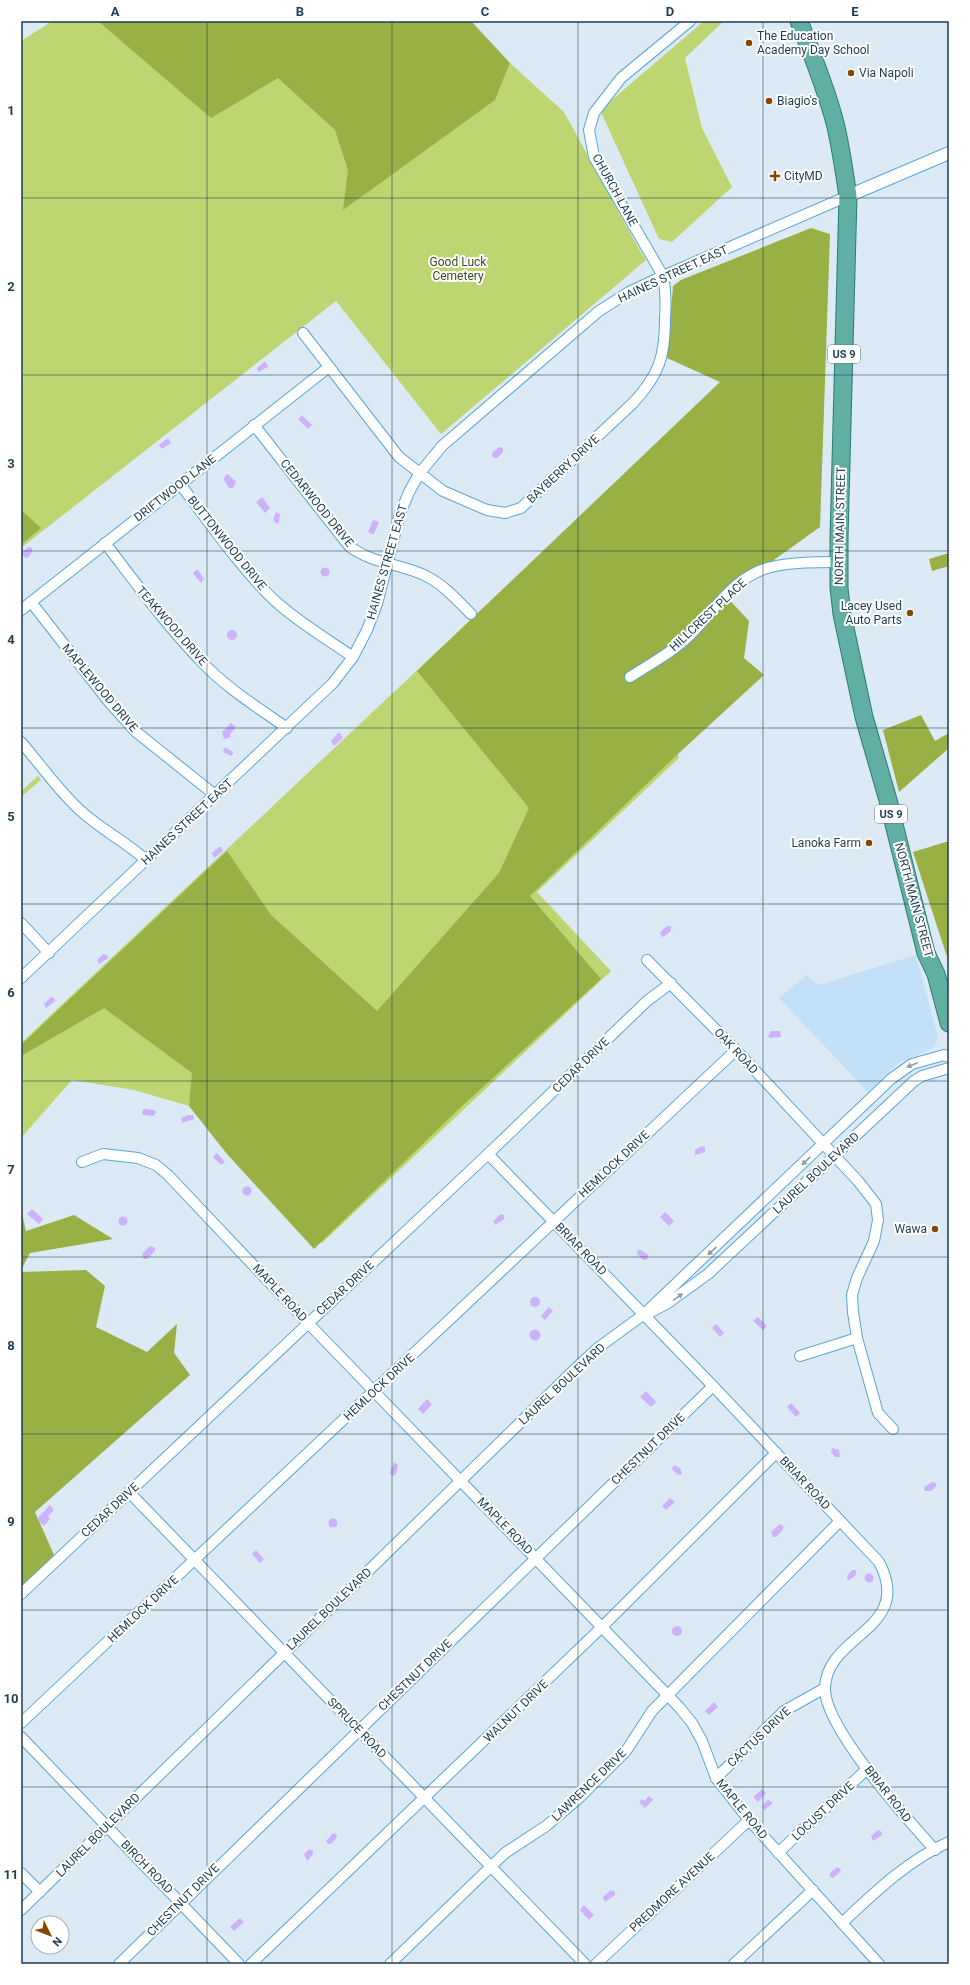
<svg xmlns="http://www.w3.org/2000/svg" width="970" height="1985" font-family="Roboto,sans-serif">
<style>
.built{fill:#c2e1f8}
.green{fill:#bed671}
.forest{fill:#98b044}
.water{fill:#ccb1fd}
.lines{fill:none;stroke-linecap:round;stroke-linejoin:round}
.minor-casing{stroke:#5aa5d8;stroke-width:12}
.tertiary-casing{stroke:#5aa5d8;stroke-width:14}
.trunk-casing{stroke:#2f7a77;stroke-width:19}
.minor{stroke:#fff;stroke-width:10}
.tertiary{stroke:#fff;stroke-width:12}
.trunk{stroke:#60afa2;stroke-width:17}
.oneway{fill:#8e9ea8}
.grid{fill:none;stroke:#1e3d52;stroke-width:1;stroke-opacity:0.55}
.poi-dot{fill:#844801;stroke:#fff;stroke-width:1.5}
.labels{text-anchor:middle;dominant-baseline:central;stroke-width:4;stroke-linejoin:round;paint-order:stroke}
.shield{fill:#fff;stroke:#627786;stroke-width:1}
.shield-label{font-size:11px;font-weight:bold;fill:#1e3d52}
.poi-label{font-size:12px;fill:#1e3d52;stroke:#fff;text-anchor:start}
.street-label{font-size:12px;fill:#1e3d52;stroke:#fff}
.park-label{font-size:12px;fill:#424c20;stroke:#fff}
.neatline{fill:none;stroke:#1e3d52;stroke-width:1.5}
.grid-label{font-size:13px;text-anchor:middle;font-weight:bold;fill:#1e3d52}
</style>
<rect width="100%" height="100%" fill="#dceaf5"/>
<polygon class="built" points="916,955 938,1037 934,1048 898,1063 868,1092 779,998 807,975 818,985"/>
<g class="green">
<polygon points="52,21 420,21 495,100 510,63 564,112 638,247 646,260 441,434 336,301 21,548 21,41"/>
<polygon points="704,21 724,21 685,58 702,128 732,187 672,242 659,239 600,110"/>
<polygon points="651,450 671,725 679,758 537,892 611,971 322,1243 189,1101 189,1106 134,1090 72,1080 21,1138 21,1043"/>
<polygon points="38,776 41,780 21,797 21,791"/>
</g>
<g class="forest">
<polygon points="98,21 471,21 510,63 495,100 343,210 348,170 335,130 278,78 211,118"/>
<polygon points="811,228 830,234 820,527 725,595 749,621 744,658 764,675 679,753 530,896 601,979 460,1108 314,1249 227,1154 189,1106 192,1073 104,1008 21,1056 21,1045 227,851 271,915 377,1011 499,873 529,808 417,671 720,382 667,358 673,286 681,280"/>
<polygon points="21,510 41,528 21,545"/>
<polygon points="949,553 949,566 932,571 929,559"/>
<polygon points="921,715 935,741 949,733 949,748 899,792 883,730"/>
<polygon points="949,841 949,963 913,852"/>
<polygon points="21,1209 26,1231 74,1215 113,1239 30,1253 21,1270"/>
<polygon points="86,1270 105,1286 96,1327 147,1352 177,1324 174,1353 190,1375 35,1512 55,1557 21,1588 21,1272"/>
</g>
<g class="water">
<polygon points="264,362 266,362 268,367 258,372 257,368"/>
<polygon points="302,415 312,425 308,429 298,419"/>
<polygon points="168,438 171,443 162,449 159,445"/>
<polygon points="499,447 503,448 503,452 497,458 493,458 492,453"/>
<polygon points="228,474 236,482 233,488 229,488 224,480 225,475"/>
<polygon points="262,497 270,508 265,513 256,502"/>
<polygon points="276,512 280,514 279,522 277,524 273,520"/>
<polygon points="373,520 379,522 374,534 371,534 368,532"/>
<path d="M29,547l3,1c1,4 -3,10 -7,10l-4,-5z"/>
<circle cx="325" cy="572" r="4.5"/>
<polygon points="196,570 198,570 204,579 201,583 193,573"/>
<circle cx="232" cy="635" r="5"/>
<polygon points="231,723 236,727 230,734 231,737 224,739 222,732"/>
<polygon points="338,733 340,733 343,738 335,745 333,745 331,741"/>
<polygon points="225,747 233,752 232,756 223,752"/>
<polygon points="219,847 221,847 223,851 214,858 212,853"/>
<polygon points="667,926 671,926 671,931 665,936 662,937 660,932"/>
<polygon points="103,954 107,955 108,958 99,964 97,960"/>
<polygon points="51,997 54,998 55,1001 46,1008 44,1004"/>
<polygon points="771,1031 780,1031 781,1037 770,1038 768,1036"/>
<polygon points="144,1109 155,1110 156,1113 153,1116 143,1115 142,1112"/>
<polygon points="188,1115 193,1115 194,1119 182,1123 181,1118"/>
<polygon points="702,1146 705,1147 705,1152 695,1155 695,1150"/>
<polygon points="217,1153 225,1162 221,1165 213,1157"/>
<circle cx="247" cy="1191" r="4.5"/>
<polygon points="32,1209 43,1219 39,1224 27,1214"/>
<polygon points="665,1212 674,1221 669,1226 660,1217"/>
<polygon points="501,1214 504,1215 504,1219 495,1225 493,1221"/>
<circle cx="123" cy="1221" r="4.5"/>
<polygon points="150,1246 155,1248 155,1251 147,1259 144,1259 142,1254"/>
<polygon points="638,1250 641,1250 648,1255 647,1260 643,1260 637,1254"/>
<circle cx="535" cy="1302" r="5"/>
<polygon points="549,1307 553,1311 545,1320 541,1316"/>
<polygon points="758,1317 767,1326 763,1330 753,1321"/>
<polygon points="716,1324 724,1333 720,1337 712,1328"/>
<circle cx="535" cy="1335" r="5.5"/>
<polygon points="646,1391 656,1402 651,1407 640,1397"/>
<polygon points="427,1399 432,1404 423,1414 418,1409"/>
<polygon points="791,1403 800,1413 796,1417 787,1407"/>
<polygon points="832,1448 839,1450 840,1457 835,1457 831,1452"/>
<polygon points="394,1462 398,1465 396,1474 393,1476 390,1473"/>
<polygon points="674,1465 680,1468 682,1474 678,1475 672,1469"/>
<polygon points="932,1482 936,1483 936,1486 931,1491 925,1491 924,1487"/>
<polygon points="670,1498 675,1502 666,1510 662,1506"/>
<polygon points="50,1505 54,1510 48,1516 50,1519 44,1526 37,1519"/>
<circle cx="333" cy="1523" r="4.5"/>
<polygon points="780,1524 783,1526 783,1530 776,1537 773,1537 771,1532"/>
<polygon points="256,1550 264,1559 260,1563 252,1554"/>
<polygon points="852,1570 856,1570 856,1575 848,1581 847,1576"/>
<circle cx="869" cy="1578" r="4.5"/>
<circle cx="677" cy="1631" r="5"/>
<polygon points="714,1702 718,1707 709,1715 705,1711"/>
<polygon points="762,1789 766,1793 758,1802 753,1797"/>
<polygon points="649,1796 653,1800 645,1808 639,1802 642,1799 644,1801"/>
<polygon points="768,1800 772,1802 772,1804 764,1810 762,1806"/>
<polygon points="878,1830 882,1832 882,1835 873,1841 871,1836"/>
<polygon points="333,1833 336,1834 337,1837 331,1844 328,1844 326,1841"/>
<polygon points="309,1849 313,1851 313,1854 307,1861 304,1854"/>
<polygon points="837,1867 841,1869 840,1872 833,1878 830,1877 830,1873"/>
<polygon points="611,1890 615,1892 615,1895 605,1902 603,1897"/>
<polygon points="584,1905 594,1915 589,1920 580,1910"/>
<polygon points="240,1918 244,1922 234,1931 230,1927"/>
</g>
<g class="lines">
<g class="minor-casing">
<g id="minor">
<path d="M303,333l96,124 44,34 44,19 18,3 16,-5 112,-105c26,-28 32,-46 32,-84 1,-15 1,-28 -2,-43l-69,-119 -5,-27 5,-17 27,-35 69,-57"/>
<path d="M254,425l95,121c25,19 51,17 77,30 18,9 31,24 45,38"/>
<path d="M180,484c30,39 59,82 94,116 24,22 53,39 79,57"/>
<path d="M105,543c31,40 60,81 95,117 25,27 57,47 87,68"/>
<polyline points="31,602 109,702 135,731 215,795"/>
<polyline points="21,610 329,367"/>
<path d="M630,677c20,-13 43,-25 60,-42 25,-25 44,-59 81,-68 21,-5 46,-5 67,-5"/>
<path d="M21,742c19,22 40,52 61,70 20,18 44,30 64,48"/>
<polyline points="21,923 49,953"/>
<polyline points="647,960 736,1050 858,1181 876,1204 878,1220 874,1241 857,1278 852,1295 853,1312 857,1338 878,1413 893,1429"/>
<polyline points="21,978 333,683 353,657 367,630 377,604 400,514 409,492 419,474 442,446 599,311 629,292 663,276 848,196"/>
<path d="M488,1154l225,232 166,176c36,68 -54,72 -54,127 0,39 82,130 110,161"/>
<polyline points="82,1162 103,1154 138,1158 156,1165 168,1175 308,1323 679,1707 692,1723 702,1741 716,1778 749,1820 879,1964"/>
<polyline points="649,1313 668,1303 708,1274 914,1081 922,1076 949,1068"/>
<polyline points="800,1356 857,1338"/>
<polyline points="129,1492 585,1964"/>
<polyline points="21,1594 488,1154 647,1001 671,983"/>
<polyline points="21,1723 736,1050"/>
<polyline points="21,1737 239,1964"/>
<polyline points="716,1778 784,1711 825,1688"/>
<polyline points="778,1853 867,1769"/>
<polyline points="21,1873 40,1892"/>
<polyline points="21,1910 572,1372 599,1347 643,1315 891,1079 912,1064 944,1055 949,1057"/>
<path d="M842,1923c33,-31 66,-63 107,-81"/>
<polyline points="119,1964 713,1386"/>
<polyline points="251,1964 602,1627 776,1453"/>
<polyline points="390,1964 505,1853 546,1826 579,1798 626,1751 652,1711 840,1521"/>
<polyline points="596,1964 749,1820"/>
<polyline points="734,1964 813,1890"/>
</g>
</g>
<g class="tertiary-casing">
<polyline id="tertiary" points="848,196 949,153"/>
</g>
<g class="trunk-casing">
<path id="trunk" d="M799,21c13,33 27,67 36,102 6,24 9,48 13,73l-9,342v50l3,26 22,103 24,83 38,153 10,21 13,49"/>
</g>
<use href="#minor" class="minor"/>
<use href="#tertiary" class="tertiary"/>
<use href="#trunk" class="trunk"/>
</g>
<defs><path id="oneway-solid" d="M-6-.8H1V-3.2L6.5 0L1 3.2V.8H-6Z"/></defs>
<g class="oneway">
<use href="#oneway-solid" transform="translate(912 1065) rotate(157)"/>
<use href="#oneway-solid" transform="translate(806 1161) rotate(136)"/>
<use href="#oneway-solid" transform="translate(712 1251) rotate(137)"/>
<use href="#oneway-solid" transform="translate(678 1297) rotate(-34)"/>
</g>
<path class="grid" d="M207,21v1943M392,21v1943M578,21v1943M763,21v1943M21,198h928M21,375h928M21,551h928M21,728h928M21,904h928M21,1081h928M21,1257h928M21,1434h928M21,1610h928M21,1787h928"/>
<g class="poi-dot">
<circle cx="749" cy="43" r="4"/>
<circle cx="851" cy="73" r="4"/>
<circle cx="769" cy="101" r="4"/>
<path d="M773 170h4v4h4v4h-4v4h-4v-4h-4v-4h4z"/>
<circle cx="910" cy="613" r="4"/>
<circle cx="869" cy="843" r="4"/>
<circle cx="935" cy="1229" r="4"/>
</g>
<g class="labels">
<g class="shield">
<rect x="828" y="345" width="32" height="18" rx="3"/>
<rect x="875" y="805" width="32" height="18" rx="3"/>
</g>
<g class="shield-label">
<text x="844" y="354">US 9</text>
<text x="891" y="814">US 9</text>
</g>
<g class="poi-label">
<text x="757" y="36">The Education<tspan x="757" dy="14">Academy Day School</tspan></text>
<text x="859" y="73">Via Napoli</text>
<text x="777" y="101">Biagio's</text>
<text x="784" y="176">CityMD</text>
<text x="902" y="606" text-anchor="end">Lacey Used<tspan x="902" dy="14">Auto Parts</tspan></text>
<text x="861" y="843" text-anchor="end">Lanoka Farm</text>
<text x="927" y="1229" text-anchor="end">Wawa</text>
</g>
<g class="street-label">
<text transform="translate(615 190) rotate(61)">CHURCH LANE</text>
<text transform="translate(673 274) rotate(-25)">HAINES STREET EAST</text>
<text transform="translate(563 469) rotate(-43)">BAYBERRY DRIVE</text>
<text transform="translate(175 488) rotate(-38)">DRIFTWOOD LANE</text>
<text transform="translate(317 503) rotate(51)">CEDARWOOD DRIVE</text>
<text transform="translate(840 526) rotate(-89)">NORTH MAIN STREET</text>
<text transform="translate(227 543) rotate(51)">BUTTONWOOD DRIVE</text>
<text transform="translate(387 562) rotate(-74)">HAINES STREET EAST</text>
<text transform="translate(708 615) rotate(-43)">HILLCREST PLACE</text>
<text transform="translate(172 626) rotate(49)">TEAKWOOD DRIVE</text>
<text transform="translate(100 688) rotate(50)">MAPLEWOOD DRIVE</text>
<text transform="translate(187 822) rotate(-43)">HAINES STREET EAST</text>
<text transform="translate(914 900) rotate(75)">NORTH MAIN STREET</text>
<text transform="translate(736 1051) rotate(47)">OAK ROAD</text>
<text transform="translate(581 1065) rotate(-44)">CEDAR DRIVE</text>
<text transform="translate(614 1164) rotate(-43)">HEMLOCK DRIVE</text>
<text transform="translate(816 1173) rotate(-43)">LAUREL BOULEVARD</text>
<text transform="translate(581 1249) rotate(46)">BRIAR ROAD</text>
<text transform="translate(345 1288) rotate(-43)">CEDAR DRIVE</text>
<text transform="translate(280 1293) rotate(47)">MAPLE ROAD</text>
<text transform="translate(562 1384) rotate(-43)">LAUREL BOULEVARD</text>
<text transform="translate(379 1387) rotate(-43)">HEMLOCK DRIVE</text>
<text transform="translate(648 1449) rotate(-44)">CHESTNUT DRIVE</text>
<text transform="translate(805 1483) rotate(47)">BRIAR ROAD</text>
<text transform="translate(110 1510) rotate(-43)">CEDAR DRIVE</text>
<text transform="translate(505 1526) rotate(46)">MAPLE ROAD</text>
<text transform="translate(143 1609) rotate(-43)">HEMLOCK DRIVE</text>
<text transform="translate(329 1609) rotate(-44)">LAUREL BOULEVARD</text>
<text transform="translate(415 1675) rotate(-44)">CHESTNUT DRIVE</text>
<text transform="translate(516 1711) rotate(-44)">WALNUT DRIVE</text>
<text transform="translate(357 1728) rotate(46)">SPRUCE ROAD</text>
<text transform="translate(759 1737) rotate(-43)">CACTUS DRIVE</text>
<text transform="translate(589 1785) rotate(-44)">LAWRENCE DRIVE</text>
<text transform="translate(888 1794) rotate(52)">BRIAR ROAD</text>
<text transform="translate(742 1809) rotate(51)">MAPLE ROAD</text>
<text transform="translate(823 1811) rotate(-43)">LOCUST DRIVE</text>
<text transform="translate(98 1835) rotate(-45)">LAUREL BOULEVARD</text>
<text transform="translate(147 1867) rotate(46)">BIRCH ROAD</text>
<text transform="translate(672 1892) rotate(-43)">PREDMORE AVENUE</text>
<text transform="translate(183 1900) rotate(-45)">CHESTNUT DRIVE</text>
</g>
<g class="park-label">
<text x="458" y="262">Good Luck<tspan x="458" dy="14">Cemetery</tspan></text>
</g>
</g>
<rect width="970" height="1985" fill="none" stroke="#ffffff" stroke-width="44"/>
<g transform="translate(50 1935) rotate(133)"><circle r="19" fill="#ffffff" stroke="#a5b1ba"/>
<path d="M0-3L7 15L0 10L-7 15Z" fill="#844801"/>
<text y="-6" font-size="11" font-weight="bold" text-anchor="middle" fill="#1e3d52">N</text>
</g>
<rect x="22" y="22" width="926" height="1941" class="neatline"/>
<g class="grid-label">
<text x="115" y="16">A</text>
<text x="300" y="16">B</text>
<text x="485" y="16">C</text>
<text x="670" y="16">D</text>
<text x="855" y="16">E</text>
<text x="11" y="115">1</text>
<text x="11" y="291">2</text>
<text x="11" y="468">3</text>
<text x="11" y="644">4</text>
<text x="11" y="821">5</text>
<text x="11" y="997">6</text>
<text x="11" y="1174">7</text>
<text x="11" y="1350">8</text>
<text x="11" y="1526">9</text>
<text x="11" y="1703">10</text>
<text x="11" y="1879">11</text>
</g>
</svg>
